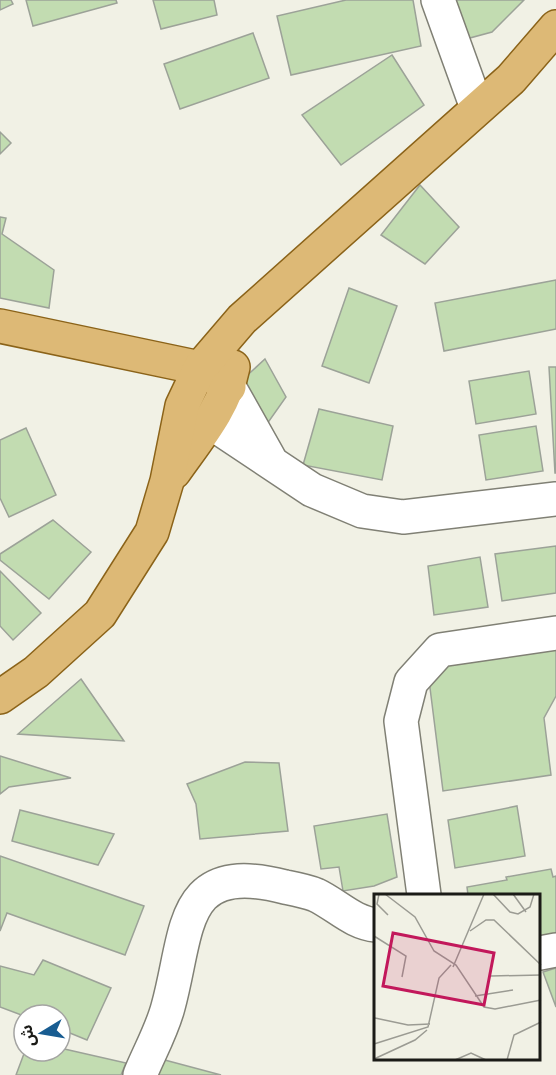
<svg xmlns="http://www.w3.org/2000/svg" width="556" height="1075" font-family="'Exo 2','Noto Sans Arabic',sans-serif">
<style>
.building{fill:#c2dcb1;stroke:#9ca298;stroke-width:1.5}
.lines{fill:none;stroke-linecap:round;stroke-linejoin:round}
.minor-casing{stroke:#808075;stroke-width:36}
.major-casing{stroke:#8b6319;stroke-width:36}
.minor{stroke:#fff;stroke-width:33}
.major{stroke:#ddb976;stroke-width:33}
.inset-road{fill:none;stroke:#9b9b93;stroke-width:1.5}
.view{fill:#c2185b;fill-opacity:0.15;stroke:#c2185b;stroke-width:3}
.inset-edge{fill:none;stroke:#1b1b17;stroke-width:3}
</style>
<rect width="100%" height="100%" fill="#f1f1e5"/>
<g class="building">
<polygon points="0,0 11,0 13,4 0,10"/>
<polygon points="26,0 116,0 117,3 33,26"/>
<polygon points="153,0 214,0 217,15 161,29"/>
<polygon points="346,0 413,0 421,46 291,75 277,16"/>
<polygon points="445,0 524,0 492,32 466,39"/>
<polygon points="253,33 269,78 180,109 164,64"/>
<polygon points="392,55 424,105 341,165 302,115"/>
<polygon points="0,132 11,143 0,154"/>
<polygon points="420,185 459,227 425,264 381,235"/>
<polygon points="0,217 6,218 2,234 54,270 49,308 0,298"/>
<polygon points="556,280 556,329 444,351 435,303"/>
<polygon points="349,288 397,306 369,383 322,366"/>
<polygon points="265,359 286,397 262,431 240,382"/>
<polygon points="549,367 556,367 556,473 555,473"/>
<polygon points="529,371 536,414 476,424 469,381"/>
<polygon points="319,409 393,426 382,480 303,465"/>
<polygon points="536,426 543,471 486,480 479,435"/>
<polygon points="26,428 56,495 9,517 0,498 0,440"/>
<polygon points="53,520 91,552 49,599 0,560 0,554"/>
<polygon points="556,546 556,593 502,601 495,554"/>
<polygon points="480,557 488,607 434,615 428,566"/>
<polygon points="0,571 41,613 13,640 0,626"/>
<polygon points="556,642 556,696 544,718 551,775 443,791 429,680 447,656"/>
<polygon points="81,679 124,741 18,734"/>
<polygon points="0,756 71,778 9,787 0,794"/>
<polygon points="245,762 279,763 288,831 200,839 196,804 187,784"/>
<polygon points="517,806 525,856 455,868 448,820"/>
<polygon points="20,810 114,834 98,865 12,841"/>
<polygon points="387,814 397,877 374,886 343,891 339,867 321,869 314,826"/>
<polygon points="0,856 144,906 125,955 7,913 0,931"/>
<polygon points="551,869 553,877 556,876 556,935 540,938 540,895 468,895 467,887 507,880 506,877"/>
<polygon points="43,960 111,988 87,1040 60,1029 60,1015 24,1016 0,1007 0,966 34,975"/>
<polygon points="556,968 556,1007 543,972"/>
<polygon points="60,1048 126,1063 121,1075 16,1075 25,1051 60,1051"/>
<polygon points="161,1059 221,1075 157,1075"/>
</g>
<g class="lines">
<g class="minor-casing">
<g id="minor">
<polyline points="438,0 477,108"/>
<polyline points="229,387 269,458"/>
<polyline points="210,422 312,490 362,511 403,517 556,499"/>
<polyline points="424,895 401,721 411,682 440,650 556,633"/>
<polyline points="540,953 556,950"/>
<path d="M140,1075c9,-22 22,-45 28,-68 21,-76 10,-148 117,-120 10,2 21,4 31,8 21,10 37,28 60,30"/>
</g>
</g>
<g class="major-casing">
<g id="major">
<polyline points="0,326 200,368 229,387"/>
<path d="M174,472c23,-33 51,-65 59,-105"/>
<polyline points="0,697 36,672 100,614 152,532 167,481 182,406 200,368 242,319 511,79 556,27"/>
</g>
</g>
<use href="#minor" class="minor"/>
<use href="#major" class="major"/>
</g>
<g transform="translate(374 894)">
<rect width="166" height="166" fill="#f1f1e5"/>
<path class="inset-road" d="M5,0l-2,10 11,11M11,0l30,23 19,34 22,14 28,42 11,2 46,-9M119,0l17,18 8,2 12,-7 4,-13M139,0l13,18M96,37l16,-11h8l47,45M0,42l32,20 -4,21M79,73l31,-73M117,82l50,-1M101,102l38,-6M1,124l33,7 22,-1M0,150l54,-17 11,-49 12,-13M0,165l41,-19 12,-10M81,166l16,-7 15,7M133,166l7,-25 27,-13"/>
<path class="view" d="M19,39l101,20 -10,52 -101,-19z"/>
<rect width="166" height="166" class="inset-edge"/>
</g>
<g transform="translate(42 1033) rotate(259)"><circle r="28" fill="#ffffff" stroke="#a4a4a2" stroke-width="1.5"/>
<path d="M0-4.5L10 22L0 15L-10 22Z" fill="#185c91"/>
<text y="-9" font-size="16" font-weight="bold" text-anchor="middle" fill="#1b1b17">ش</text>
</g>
</svg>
